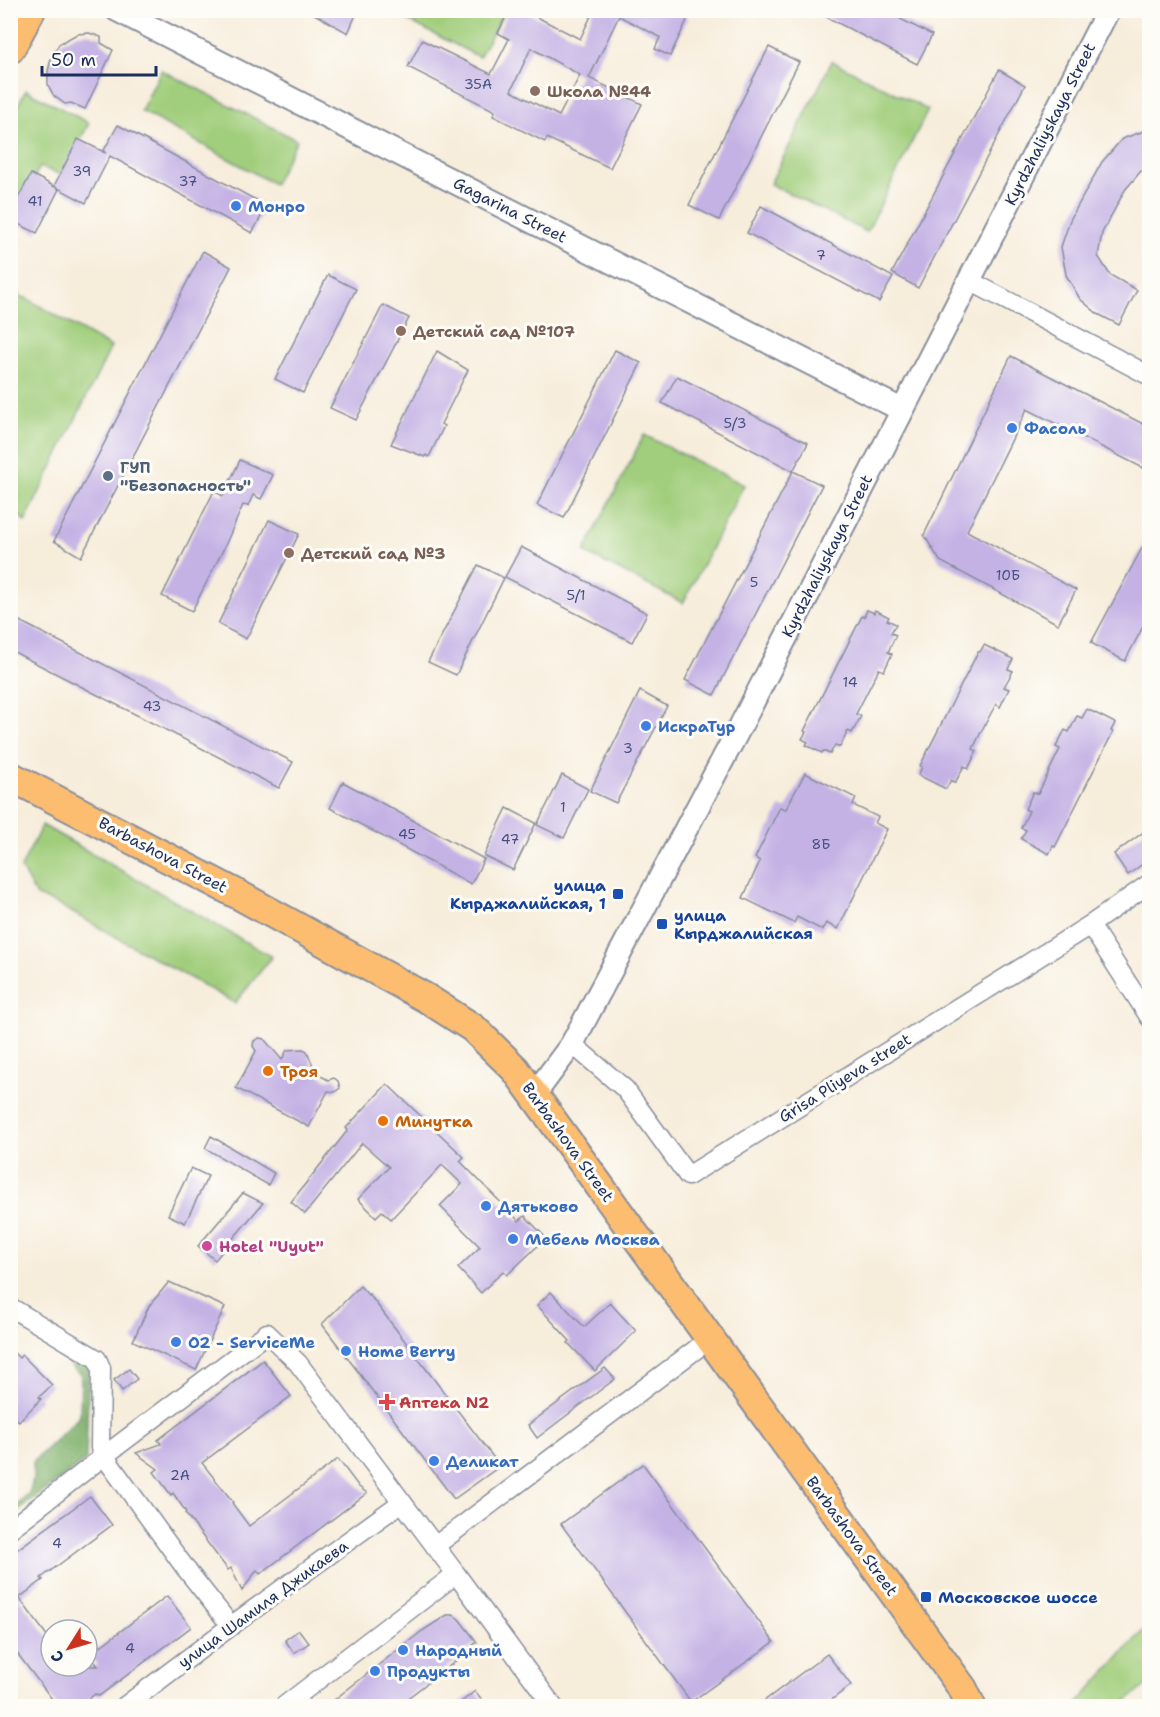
<svg xmlns="http://www.w3.org/2000/svg" width="1160" height="1717" font-family="'Shantell Sans',sans-serif">
<style>
.green{fill:#a1ce7c;stroke:#5e7e6d;stroke-width:1.5}
.forest{fill:#80b16c;stroke:#4e7065;stroke-width:1.5}
.building{fill:#c4b2e5;fill-rule:evenodd}
.lines{fill:none;stroke-linecap:round;stroke-linejoin:round}
.minor-casing{stroke:#898e9c;stroke-width:21}
.tertiary-casing{stroke:#898e9c;stroke-width:26}
.primary-casing{stroke:#898e9c;stroke-width:32}
.minor{stroke:#fff;stroke-width:18}
.tertiary{stroke:#fff;stroke-width:22}
.primary{stroke:#fcbd6f;stroke-width:28}
.education-dot{fill:#8d6e63;stroke:#fdfcf7;stroke-width:2}
.shop-dot{fill:#3f7fe0;stroke:#fdfcf7;stroke-width:2}
.service-dot{fill:#5c6f8a;stroke:#fdfcf7;stroke-width:2}
.transit-dot{fill:#1a4fb4;stroke:#fdfcf7;stroke-width:2}
.food-dot{fill:#e8710a;stroke:#fdfcf7;stroke-width:2}
.hotel-dot{fill:#d1479c;stroke:#fdfcf7;stroke-width:2}
.health-dot{fill:#e0444e;stroke:#fdfcf7;stroke-width:2}
.labels{text-anchor:middle;dominant-baseline:central;stroke-width:6;stroke-linejoin:round;paint-order:stroke}
.number-label{font-size:14px;fill:#455080}
.education-label{font-size:16px;font-weight:bold;fill:#785e54;stroke:#fdfcf7;text-anchor:start}
.street-label{font-size:16px;fill:#1b2f5e;stroke:#fdfcf7}
.shop-label{font-size:16px;font-weight:bold;fill:#366cbe;stroke:#fdfcf7;text-anchor:start}
.service-label{font-size:16px;font-weight:bold;fill:#4e5e75;stroke:#fdfcf7;text-anchor:start}
.transit-label{font-size:16px;font-weight:bold;fill:#164399;stroke:#fdfcf7;text-anchor:start}
.food-label{font-size:16px;font-weight:bold;fill:#c56008;stroke:#fdfcf7;text-anchor:start}
.hotel-label{font-size:16px;font-weight:bold;fill:#b23c85;stroke:#fdfcf7;text-anchor:start}
.health-label{font-size:16px;font-weight:bold;fill:#be3a42;stroke:#fdfcf7;text-anchor:start}
</style>
<rect width="100%" height="100%" fill="#fdfcf7"/>
<filter id="ink" filterUnits="userSpaceOnUse"><feTurbulence type="fractalNoise" baseFrequency=".0167" numOctaves="2"/><feDisplacementMap in="SourceGraphic" scale="12" xChannelSelector="R" yChannelSelector="G"/><feConvolveMatrix kernelMatrix="1 2 1 2 8 2 1 2 1" color-interpolation-filters="sRGB"/></filter>
<filter id="wash" filterUnits="userSpaceOnUse"><feTurbulence type="fractalNoise" baseFrequency=".008" numOctaves="4" result="noise"/><feDisplacementMap in="SourceGraphic" scale="24" xChannelSelector="R" yChannelSelector="G"/><feGaussianBlur stdDeviation="1.35" result="paint"/><feColorMatrix in="noise" values="0 0 0 0 0 0 0 0 0 0 0 0 0 0 0 0 0 1.4 0 .05"/><feComposite in="paint" operator="in"/></filter>
<g filter="url(#wash)">
<rect width="100%" height="100%" fill="#f7eddb"/>
<g class="green">
<polygon points="399,10 505,10 505,11 479,57 397,15"/>
<polygon points="832,61 928,110 867,232 770,184"/>
<polygon points="161,70 297,140 274,184 141,111"/>
<polygon points="26,90 89,123 62,175 40,167 14,214 10,212 10,120"/>
<polygon points="11,294 26,298 111,347 25,522 11,507"/>
<polygon points="644,435 744,485 683,603 584,552"/>
<polygon points="42,825 272,957 235,1003 57,904 36,896 21,868"/>
<polygon points="1149,1624 1149,1683 1120,1706 1075,1706"/>
</g>
<path class="forest" d="M11,1313l78,45 -3,102 -75,56v-9c22,-10 23,-23 22,-45l47,-46 1,-41 -41,-37 -29,-17z"/>
<g id="blocks">
<g class="building">
<polygon points="307,10 358,10 348,33"/>
<path d="M509,10h14l57,29 14,-29h80l14,8 -18,38 -15,-7 5,-12 -41,-21 -30,62 53,26 -32,64 -63,-30 -2,4 -52,-26 2,-5 -87,-44 14,-27 69,34 18,-35 -11,-6zM531,48l49,27 -21,41 -48,-25z"/>
<polygon points="813,10 883,10 932,35 917,64"/>
<polygon points="89,33 101,37 101,43 113,50 85,109 71,103 65,104 54,96 48,85 48,71 51,59 59,44 77,34"/>
<polygon points="769,47 799,62 719,220 689,205"/>
<polygon points="999,70 1025,85 918,288 892,273"/>
<polygon points="118,125 267,206 252,233 110,156 86,203 54,186 78,139 106,153 103,152"/>
<polygon points="1149,129 1149,170 1141,171 1125,190 1102,233 1098,256 1110,275 1137,290 1119,325 1098,314 1080,299 1066,275 1061,247 1070,220 1102,162 1122,139"/>
<polygon points="31,174 59,189 37,233 10,220 10,213"/>
<polygon points="761,206 893,277 879,302 747,233"/>
<polygon points="203,251 231,267 81,557 54,541"/>
<polygon points="328,275 356,289 303,393 275,379"/>
<polygon points="383,305 409,318 356,420 330,408"/>
<polygon points="615,350 641,363 564,518 537,505"/>
<polygon points="437,351 468,370 441,424 444,426 429,457 426,455 425,457 391,444"/>
<polygon points="1011,356 1149,427 1149,453 1143,468 1027,409 967,531 1076,590 1058,624 940,561 924,535"/>
<polygon points="677,376 808,443 793,471 662,403"/>
<polygon points="240,460 273,475 261,499 253,495 248,506 243,505 224,548 192,611 162,596 214,491 223,496"/>
<polygon points="793,471 822,485 714,695 685,680"/>
<polygon points="269,520 299,534 246,639 218,624"/>
<polygon points="1149,535 1149,615 1125,661 1091,643"/>
<polygon points="521,547 647,613 632,642 505,577"/>
<polygon points="478,565 504,578 456,675 428,662"/>
<polygon points="867,610 874,613 875,610 889,617 887,620 896,624 891,633 896,635 888,652 892,654 884,671 879,669 856,714 861,716 852,733 848,731 840,747 835,745 830,754 823,751 822,753 806,745 808,742 802,739 806,732 804,731 862,616 864,617"/>
<polygon points="10,616 293,762 279,788 10,650"/>
<polygon points="984,645 1013,659 1008,669 1013,671 1004,687 1009,689 1000,707 996,704 982,730 973,749 977,751 968,769 964,766 955,783 951,780 946,789 918,775 922,767 920,766 978,652 980,652"/>
<polygon points="640,691 667,706 616,803 590,791"/>
<polygon points="1087,709 1115,723 1111,731 1113,732 1055,847 1053,846 1049,854 1021,839 1026,830 1021,828 1029,811 1025,809 1033,792 1038,794 1060,749 1056,747 1065,730 1069,732 1077,716 1082,718"/>
<polygon points="805,773 856,798 853,805 878,817 875,823 887,829 838,929 826,923 822,930 797,917 794,923 743,898 760,861 755,858 780,807 786,809"/>
<polygon points="562,775 588,789 564,838 537,825"/>
<polygon points="343,782 484,859 471,884 330,808"/>
<polygon points="507,808 536,823 513,870 484,856"/>
<polygon points="1149,828 1149,859 1128,875 1114,854"/>
<polygon points="259,1038 264,1039 282,1060 287,1050 303,1049 307,1051 313,1066 310,1070 328,1080 334,1078 338,1081 340,1088 335,1092 328,1091 309,1127 236,1088 256,1051 253,1046 254,1041"/>
<polygon points="387,1084 464,1157 460,1161 519,1221 525,1216 546,1238 507,1275 503,1271 481,1293 458,1268 480,1247 440,1206 462,1184 442,1165 391,1219 382,1211 376,1217 358,1199 389,1167 362,1143 305,1214 291,1202 348,1130 346,1128"/>
<polygon points="211,1136 274,1173 268,1185 205,1148"/>
<polygon points="191,1168 208,1176 185,1223 168,1215"/>
<polygon points="243,1193 263,1203 215,1260 198,1246"/>
<polygon points="169,1282 225,1307 196,1370 133,1341 149,1306"/>
<polygon points="360,1286 368,1295 369,1294 500,1466 454,1499 322,1324"/>
<polygon points="551,1292 584,1327 610,1303 636,1331 595,1371 568,1343 570,1341 537,1305"/>
<polygon points="10,1349 19,1358 22,1355 52,1385 39,1397 41,1399 19,1421 17,1419 10,1426"/>
<polygon points="263,1360 291,1396 202,1463 233,1502 232,1503 249,1526 338,1459 359,1487 367,1493 260,1574 257,1570 242,1591 231,1568 228,1570 185,1513 186,1512 173,1493 171,1495 154,1472 158,1469 136,1453 161,1444 158,1440"/>
<polygon points="605,1368 615,1379 537,1438 528,1425"/>
<polygon points="129,1369 137,1379 122,1391 114,1380"/>
<polygon points="643,1464 774,1642 691,1702 561,1524"/>
<polygon points="90,1496 112,1525 41,1578 43,1580 19,1598 51,1641 51,1666 98,1666 89,1655 167,1596 191,1627 99,1696 95,1694 79,1707 58,1707 10,1644 10,1555"/>
<polygon points="447,1615 453,1615 459,1619 477,1642 464,1652 465,1654 396,1707 325,1707 422,1631"/>
<polygon points="299,1630 309,1643 294,1653 285,1640"/>
<polygon points="827,1654 851,1685 822,1707 756,1707"/>
<polygon points="475,1691 483,1701 476,1707 455,1707"/>
</g>
</g>
</g>
<g filter="url(#ink)">
<use href="#blocks" fill-opacity="0" stroke="#898e9c" stroke-width="1.5"/>
<g class="lines">
<g class="minor-casing">
<g id="minor">
<polyline points="970,281 1150,376"/>
<polyline points="1090,925 1150,1018"/>
<polyline points="572,1044 625,1089 688,1176 1090,925 1150,883"/>
<polyline points="10,1307 97,1359 101,1368 100,1448 104,1456 267,1333 298,1363 435,1546"/>
<polyline points="10,1529 104,1456 186,1569 231,1626"/>
<polyline points="456,1574 553,1706"/>
<polyline points="125,1706 231,1626 402,1502"/>
<polyline points="284,1706 456,1574 435,1546 711,1338"/>
</g>
</g>
<g class="tertiary-casing">
<g id="tertiary">
<polyline points="117,10 902,410"/>
<polyline points="534,1095 572,1044 740,727 1108,10"/>
</g>
</g>
<g class="primary-casing">
<g id="primary">
<polyline points="10,49 31,10"/>
<polyline points="10,776 237,894 426,998 473,1028 515,1069 534,1095 963,1689 971,1706"/>
</g>
</g>
<use href="#minor" class="minor"/>
<use href="#tertiary" class="tertiary"/>
<use href="#primary" class="primary"/>
</g>
</g>
<g class="education-dot">
<circle cx="535" cy="91" r="6"/>
<circle cx="401" cy="331" r="6"/>
<circle cx="289" cy="553" r="6"/>
</g>
<g class="shop-dot">
<circle cx="236" cy="206" r="6"/>
<circle cx="1012" cy="428" r="6"/>
<circle cx="646" cy="726" r="6"/>
<circle cx="486" cy="1206" r="6"/>
<circle cx="513" cy="1239" r="6"/>
<circle cx="176" cy="1342" r="6"/>
<circle cx="346" cy="1351" r="6"/>
<circle cx="434" cy="1461" r="6"/>
<circle cx="403" cy="1650" r="6"/>
<circle cx="375" cy="1671" r="6"/>
</g>
<circle class="service-dot" cx="108" cy="476" r="6"/>
<g class="transit-dot">
<rect x="612" y="888" width="12" height="12" rx="3"/>
<rect x="656" y="918" width="12" height="12" rx="3"/>
<rect x="920" y="1591" width="12" height="12" rx="3"/>
</g>
<g class="food-dot">
<circle cx="268" cy="1071" r="6"/>
<circle cx="383" cy="1121" r="6"/>
</g>
<circle class="hotel-dot" cx="207" cy="1246" r="6"/>
<path class="health-dot" d="M384 1393h6v6h6v6h-6v6h-6v-6h-6v-6h6z"/>
<g class="labels">
<g class="number-label">
<text x="478" y="84">35А</text>
<text x="82" y="171">39</text>
<text x="188" y="181">37</text>
<text x="35" y="201">41</text>
<text x="821" y="255">7</text>
<text x="735" y="423">5/3</text>
<text x="1008" y="575">10Б</text>
<text x="754" y="582">5</text>
<text x="576" y="595">5/1</text>
<text x="850" y="682">14</text>
<text x="152" y="706">43</text>
<text x="628" y="748">3</text>
<text x="563" y="807">1</text>
<text x="407" y="834">45</text>
<text x="510" y="839">47</text>
<text x="821" y="844">8Б</text>
<text x="180" y="1475">2А</text>
<text x="57" y="1543">4</text>
<text x="130" y="1648">4</text>
</g>
<g class="education-label">
<text x="547" y="91">Школа №44</text>
<text x="413" y="331">Детский сад №107</text>
<text x="301" y="553">Детский сад №3</text>
</g>
<g class="street-label">
<text transform="translate(1050 124) rotate(-63)">Kyrdzhaliyskaya Street</text>
<text transform="translate(510 210) rotate(27)">Gagarina Street</text>
<text transform="translate(827 556) rotate(-63)">Kyrdzhaliyskaya Street</text>
<text transform="translate(163 855) rotate(28)">Barbashova Street</text>
<text transform="translate(845 1078) rotate(-32)">Grisa Pliyeva street</text>
<text transform="translate(568 1142) rotate(54)">Barbashova Street</text>
<text transform="translate(852 1536) rotate(54)">Barbashova Street</text>
<text transform="translate(263 1604) rotate(-36)">улица Шамиля Джикаева</text>
</g>
<g class="shop-label">
<text x="248" y="206">Монро</text>
<text x="1024" y="428">Фасоль</text>
<text x="658" y="726">ИскраТур</text>
<text x="498" y="1206">Дятьково</text>
<text x="525" y="1239">Мебель Москва</text>
<text x="188" y="1342">О2 - ServiceMe</text>
<text x="358" y="1351">Home Berry</text>
<text x="446" y="1461">Деликат</text>
<text x="415" y="1650">Народный</text>
<text x="387" y="1671">Продукты</text>
</g>
<g class="service-label">
<text x="120" y="467">ГУП<tspan x="120" dy="18">"Безопасность"</tspan></text>
</g>
<g class="transit-label">
<text x="606" y="885" text-anchor="end">улица<tspan x="606" dy="18">Кырджалийская, 1</tspan></text>
<text x="674" y="915">улица<tspan x="674" dy="18">Кырджалийская</tspan></text>
<text x="938" y="1597">Московское шоссе</text>
</g>
<g class="food-label">
<text x="280" y="1071">Троя</text>
<text x="395" y="1121">Минутка</text>
</g>
<g class="hotel-label">
<text x="219" y="1246">Hotel "Uyut"</text>
</g>
<g class="health-label">
<text x="399" y="1402">Аптека N2</text>
</g>
</g>
<rect width="1160" height="1717" fill="none" stroke="#fdfcf7" stroke-width="36"/>
<g transform="translate(69 1648) rotate(233)"><circle r="28" fill="#fdfcf7" stroke="#a3aaba" stroke-width="1.5"/>
<path d="M0-4.5L10 22L0 15L-10 22Z" fill="#c8321e"/>
<text y="-9" font-size="16" font-weight="bold" text-anchor="middle" fill="#1b2f5e">С</text>
</g>
<path d="M42 66v9h114v-9" fill="none" stroke="#1b2f5e" stroke-width="3"/>
<text x="51" y="66" font-size="18" fill="#1b2f5e" stroke="#fdfcf7" stroke-width="4.5" paint-order="stroke">50 m</text>
</svg>
